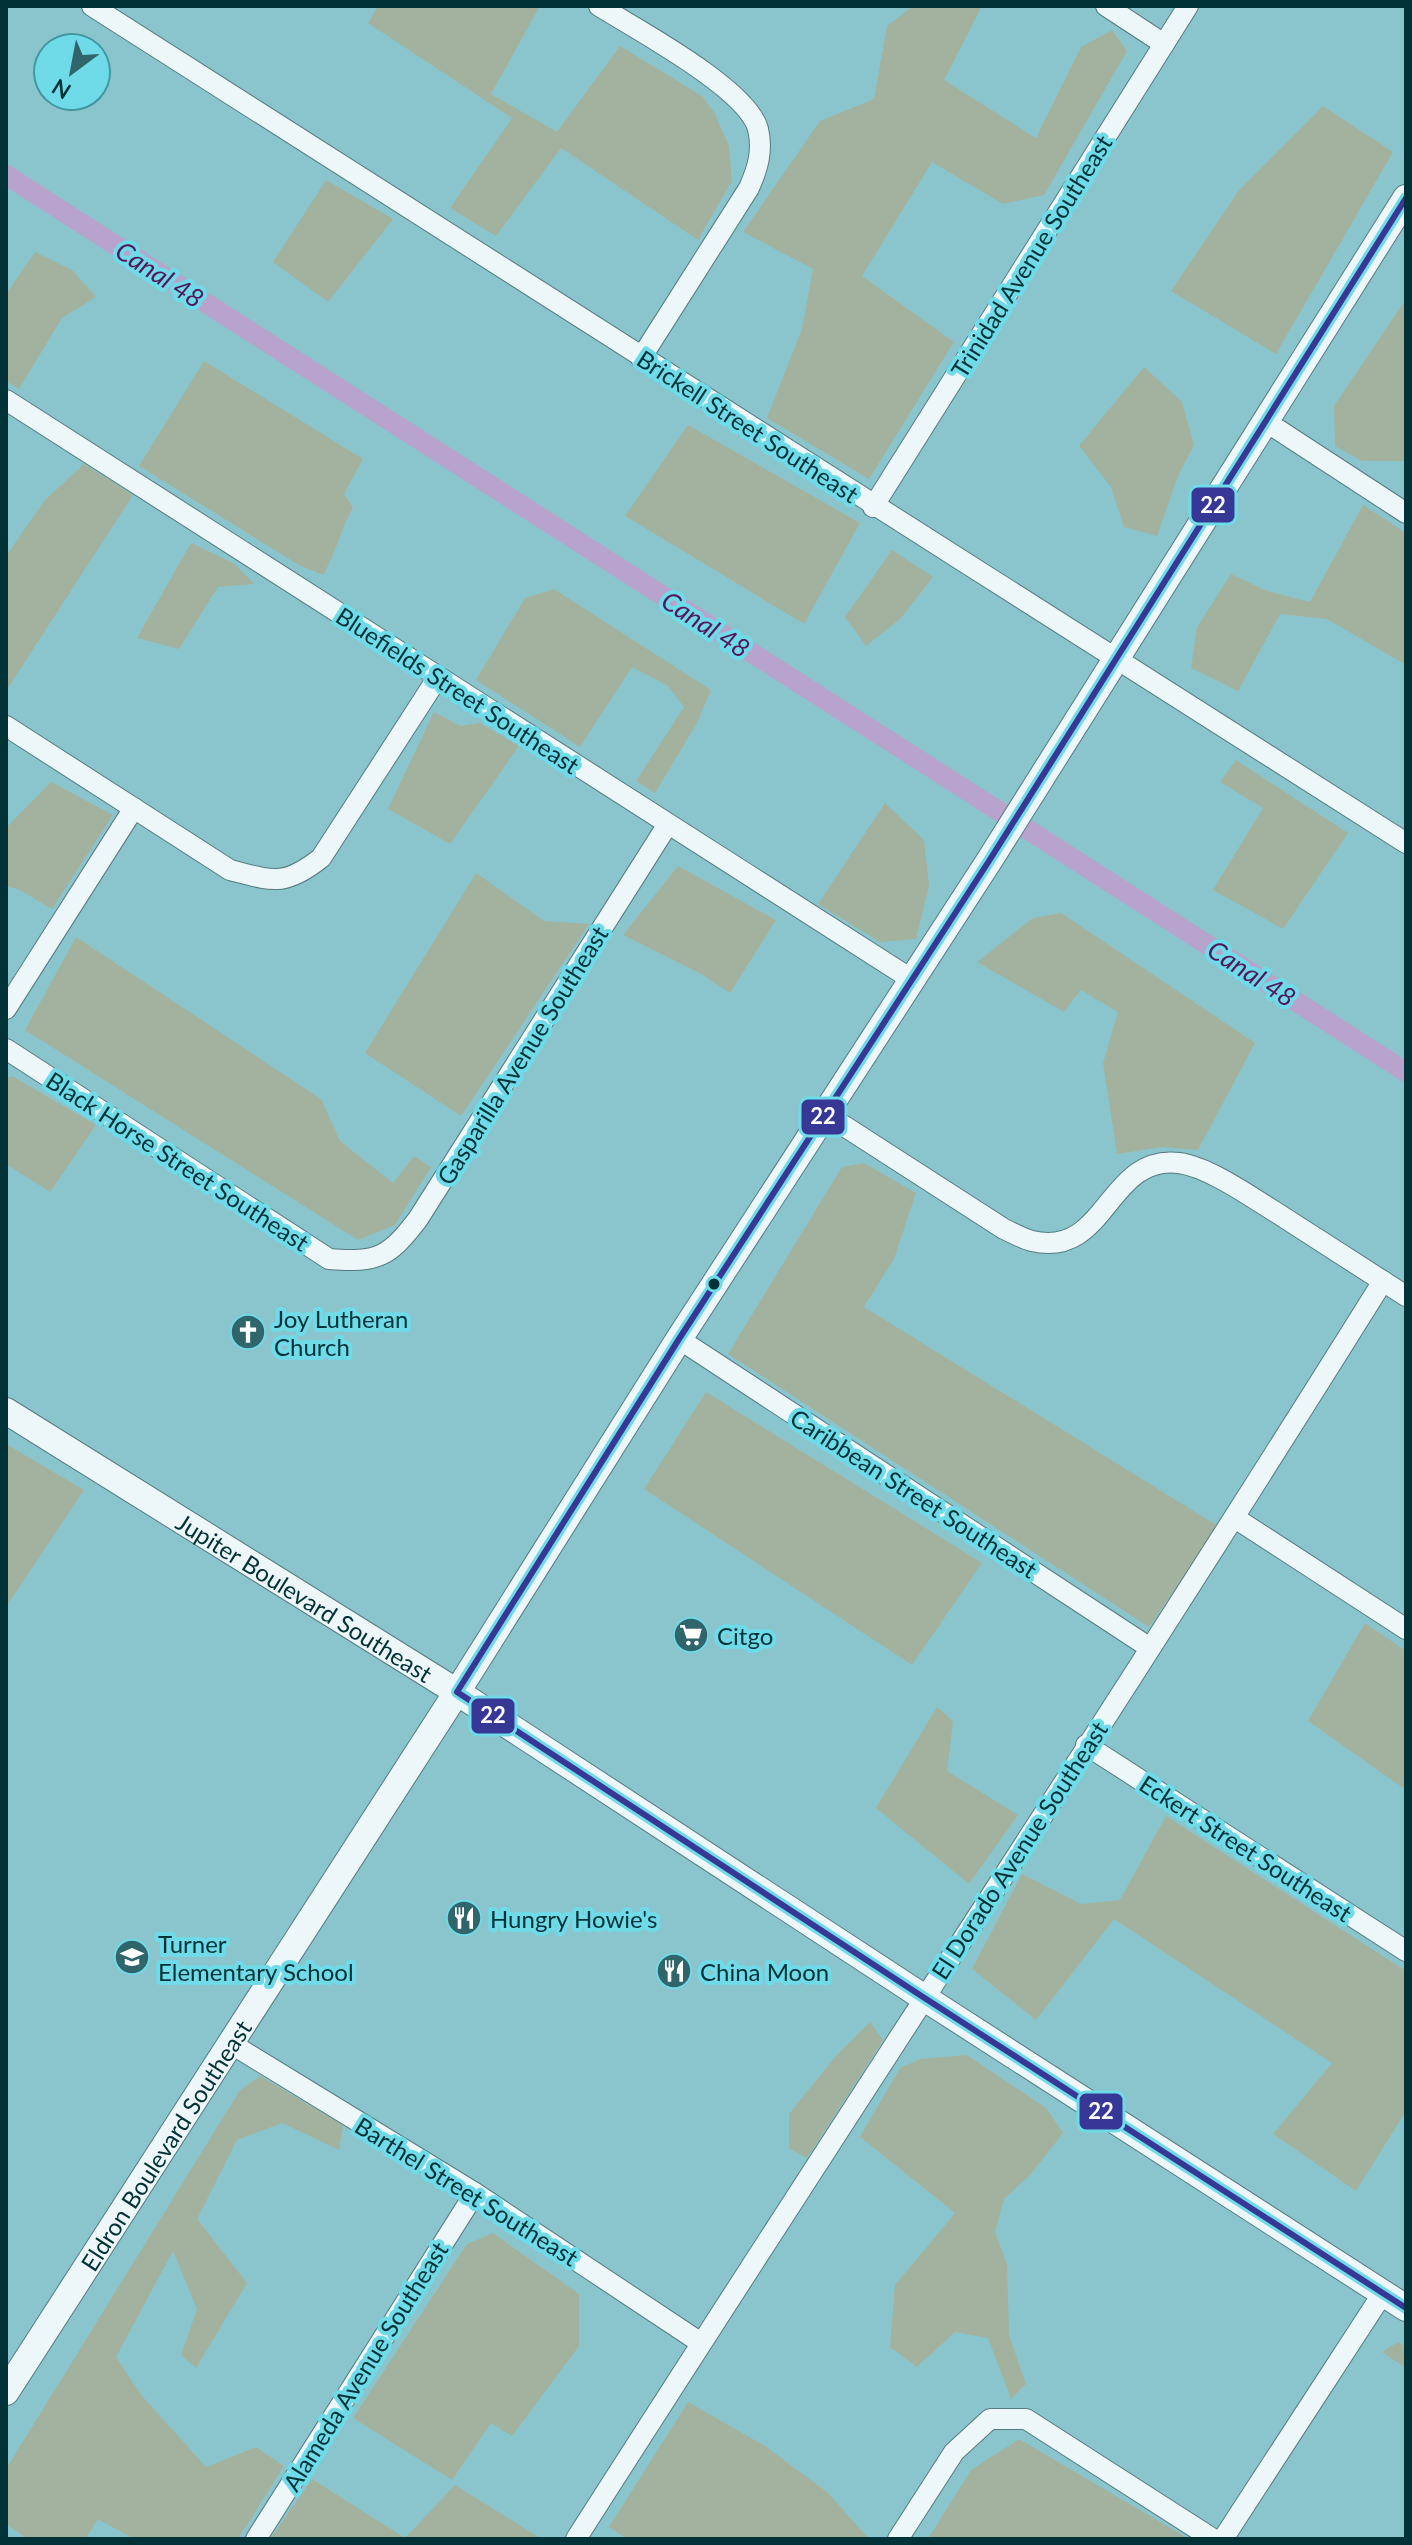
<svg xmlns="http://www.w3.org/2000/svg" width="1412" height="2545" font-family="Lato,sans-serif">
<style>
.green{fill:#a3b29e}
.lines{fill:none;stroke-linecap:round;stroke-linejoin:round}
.canal{stroke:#b7a3cc;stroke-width:20}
.minor-casing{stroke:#557b80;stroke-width:22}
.tertiary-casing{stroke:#557b80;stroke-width:28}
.minor{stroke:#edf6f8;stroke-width:20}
.tertiary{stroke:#edf6f8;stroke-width:26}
.bus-1-casing{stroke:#6fdbe8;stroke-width:12}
.bus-1{stroke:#373896;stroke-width:6}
.bus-dot{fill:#003237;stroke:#6fdbe8;stroke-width:3}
.labels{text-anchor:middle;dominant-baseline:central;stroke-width:8;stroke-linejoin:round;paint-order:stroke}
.street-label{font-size:24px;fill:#003237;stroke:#6fdbe8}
.poi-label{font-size:24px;fill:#003237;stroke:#6fdbe8;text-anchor:start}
.water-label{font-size:26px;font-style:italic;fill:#56175a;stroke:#6fdbe8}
.line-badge{stroke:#6fdbe8;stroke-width:3}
.badge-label{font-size:22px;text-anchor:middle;font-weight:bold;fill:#fff}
</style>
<rect width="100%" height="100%" fill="#8ac5cd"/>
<g class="green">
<polygon points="378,6 540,6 491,94 557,132 620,46 702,96 714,112 729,146 732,181 698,240 561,148 496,236 450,208 512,118 368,23"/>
<polygon points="913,6 982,6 944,80 1036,138 1081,47 1112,30 1127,51 1044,195 1003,204 932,162 862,276 954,342 869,479 767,418 802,329 813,269 743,232 820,121 874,99 887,26"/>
<polygon points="1323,106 1393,152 1276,354 1171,291 1240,189"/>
<polygon points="326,180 393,219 328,302 273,262"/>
<polygon points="35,252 72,270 96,297 62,318 19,389 6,381 6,294"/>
<polygon points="1406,299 1406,461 1362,461 1335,446 1334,406"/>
<path d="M204,361l159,98 -19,35 9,13c-12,22 -17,46 -30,68l-24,-10 -160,-99z"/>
<polygon points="1144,367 1182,402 1194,445 1178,476 1157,536 1124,527 1111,487 1079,446"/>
<polygon points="688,425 860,523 804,624 625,516"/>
<polygon points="84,464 133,495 6,691 6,556 45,500"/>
<polygon points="1363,505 1406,533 1406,665 1327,619 1280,614 1238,691 1191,668 1197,627 1231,574 1267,591 1310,602"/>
<polygon points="191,543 235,564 254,584 218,587 179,649 137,638"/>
<polygon points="892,550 933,577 901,618 866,646 845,617"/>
<polygon points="554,589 711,690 697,723 655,793 636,781 684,707 668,686 632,667 580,747 476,680 525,598"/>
<polygon points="434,712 460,726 480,723 519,746 450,844 388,809"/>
<polygon points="1236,760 1348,833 1283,929 1213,890 1263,808 1220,782"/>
<polygon points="51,782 113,815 52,909 20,890 6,886 6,828"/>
<polygon points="885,803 924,840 929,886 916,939 880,942 818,904"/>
<polygon points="678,866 776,920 730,993 701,974 623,935"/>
<polygon points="476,873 544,921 589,924 461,1116 365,1053"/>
<polygon points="1061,913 1255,1043 1198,1150 1162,1147 1117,1154 1103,1063 1118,1012 1081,990 1064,1012 977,962 1033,918"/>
<polygon points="76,937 321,1099 340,1141 393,1183 414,1156 431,1167 395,1225 358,1240 25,1030"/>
<polygon points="12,1076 96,1125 50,1192 6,1164 6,1078"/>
<polygon points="864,1163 916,1193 894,1259 864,1307 1218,1526 1149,1627 728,1354 842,1167"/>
<polygon points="706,1392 982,1563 912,1665 644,1489"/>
<polygon points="6,1444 84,1490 6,1607"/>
<polygon points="1365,1623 1406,1651 1406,1790 1308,1721"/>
<polygon points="937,1707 953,1721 947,1771 1018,1815 969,1884 876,1808"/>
<polygon points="1166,1816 1406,1971 1406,2111 1356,2191 1273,2134 1332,2063 1114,1919 1036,2020 972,1969 1022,1874 1081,1904 1120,1900"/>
<polygon points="870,2022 883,2040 807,2158 789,2148 789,2114 836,2056"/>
<polygon points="967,2055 1046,2108 1063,2133 1031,2174 1004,2199 995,2232 1007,2264 1009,2335 1026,2384 1011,2399 988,2338 955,2332 917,2367 890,2347 895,2285 955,2213 860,2137 900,2068 920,2059"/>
<polygon points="260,2076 343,2125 339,2150 282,2123 237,2140 197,2219 247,2283 196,2368 181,2355 197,2309 173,2251 116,2357 142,2396 206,2467 256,2447 284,2466 238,2539 134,2539 98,2519 85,2539 28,2539 6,2524 6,2469 240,2090"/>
<polygon points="493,2233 579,2294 579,2346 512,2436 491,2423 452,2480 353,2418 467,2244"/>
<polygon points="1398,2342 1406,2347 1406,2368 1382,2352"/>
<polygon points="688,2402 765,2446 827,2492 869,2539 627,2539 609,2527"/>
<polygon points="1019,2439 1184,2536 1185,2539 928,2539 971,2470"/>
<polygon points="312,2479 405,2538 455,2485 542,2539 270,2539"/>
</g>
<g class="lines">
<polyline class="canal" points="6,175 1406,1072"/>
<g class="minor-casing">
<g id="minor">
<path d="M92,6c437,280 876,558 1314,837"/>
<path d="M599,6c37,23 149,83 159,123 5,21 0,39 -9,59l-108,170"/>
<polyline points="1106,6 1164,44"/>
<polyline points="6,400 911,979"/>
<polyline points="1265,421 1406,513"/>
<polyline points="873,507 1188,6"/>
<path d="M6,726l224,144c43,11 54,17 91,-12l117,-181"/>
<polyline points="6,1009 134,808"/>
<path d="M6,1049l323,210c49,4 60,-2 89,-40l250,-395"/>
<path d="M824,1113l180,116c9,4 19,10 28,12 75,18 75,-87 147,-78 30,4 72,34 98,50 43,28 86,55 129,83"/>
<polyline points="679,1339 1150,1648"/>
<polyline points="1235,1518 1406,1629"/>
<polyline points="1086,1745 1406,1951"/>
<polyline points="230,2043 475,2193 701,2343"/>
<polyline points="256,2539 475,2193"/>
<path d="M576,2539c268,-420 543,-835 807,-1258"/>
<polyline points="898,2539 954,2452 990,2419 1026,2419 1213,2539"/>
<polyline points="1223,2539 1383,2293"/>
</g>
</g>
<g class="tertiary-casing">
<g id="tertiary">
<path id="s1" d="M6,1411l451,281 466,305 483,311"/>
<path id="s2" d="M6,2392l451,-700 222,-353 310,-478 417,-663"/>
</g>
</g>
<use href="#minor" class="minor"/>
<use href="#tertiary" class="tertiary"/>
<g class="bus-1-casing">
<polyline id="bus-1" points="1406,198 989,861 679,1339 457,1692 923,1997 1406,2308"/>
</g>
<use href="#bus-1" class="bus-1"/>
</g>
<defs>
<g id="church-disc" transform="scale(1.8)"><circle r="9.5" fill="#30656c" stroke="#6fdbe8"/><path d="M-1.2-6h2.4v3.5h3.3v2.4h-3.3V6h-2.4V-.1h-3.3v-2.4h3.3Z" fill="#fff"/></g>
<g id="supermarket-disc" transform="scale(1.8)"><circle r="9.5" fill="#30656c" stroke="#6fdbe8"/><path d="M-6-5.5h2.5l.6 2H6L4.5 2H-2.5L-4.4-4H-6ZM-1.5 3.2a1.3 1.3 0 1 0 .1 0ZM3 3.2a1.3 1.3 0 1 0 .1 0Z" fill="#fff"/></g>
<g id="restaurant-disc" transform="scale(1.8)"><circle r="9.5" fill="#30656c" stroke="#6fdbe8"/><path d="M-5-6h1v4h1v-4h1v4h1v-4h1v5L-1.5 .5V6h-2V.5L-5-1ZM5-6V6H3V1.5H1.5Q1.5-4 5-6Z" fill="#fff"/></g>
<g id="school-disc" transform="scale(1.8)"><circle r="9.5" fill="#30656c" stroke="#6fdbe8"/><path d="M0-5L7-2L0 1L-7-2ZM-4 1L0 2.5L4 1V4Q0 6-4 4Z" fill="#fff"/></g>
</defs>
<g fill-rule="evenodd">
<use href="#church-disc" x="248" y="1332"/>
<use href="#supermarket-disc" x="691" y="1635"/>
<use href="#restaurant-disc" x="464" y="1918"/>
<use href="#school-disc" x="132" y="1957"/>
<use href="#restaurant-disc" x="674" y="1971"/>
</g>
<circle class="bus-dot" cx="714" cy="1284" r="7"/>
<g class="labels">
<g class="street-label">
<text transform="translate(1031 256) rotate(-58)">Trinidad Avenue Southeast</text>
<text transform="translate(748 426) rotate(33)">Brickell Street Southeast</text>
<text transform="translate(458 690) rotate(33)">Bluefields Street Southeast</text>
<text transform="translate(522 1055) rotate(-58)">Gasparilla Avenue Southeast</text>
<text transform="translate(178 1161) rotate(33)">Black Horse Street Southeast</text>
<text transform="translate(914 1493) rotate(33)">Caribbean Street Southeast</text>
<text stroke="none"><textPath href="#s1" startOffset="352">Jupiter Boulevard Southeast</textPath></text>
<text transform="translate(1246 1848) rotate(33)">Eckert Street Southeast</text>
<text transform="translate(1019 1850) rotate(-57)">El Dorado Avenue Southeast</text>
<text stroke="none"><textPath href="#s2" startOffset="294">Eldron Boulevard Southeast</textPath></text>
<text transform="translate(467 2191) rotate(32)">Barthel Street Southeast</text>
<text transform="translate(365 2366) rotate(-58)">Alameda Avenue Southeast</text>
</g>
<g class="poi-label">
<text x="274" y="1318">Joy Lutheran<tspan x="274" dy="28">Church</tspan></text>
<text x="717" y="1635">Citgo</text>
<text x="490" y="1918">Hungry Howie's</text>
<text x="158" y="1943">Turner<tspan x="158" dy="28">Elementary School</tspan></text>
<text x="700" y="1971">China Moon</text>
</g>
<g class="water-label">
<text transform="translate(160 274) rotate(33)">Canal 48</text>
<text transform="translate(706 624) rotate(33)">Canal 48</text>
<text transform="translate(1252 973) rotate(33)">Canal 48</text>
</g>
</g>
<g class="line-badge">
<rect x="1190" y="486" width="46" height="38" rx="8" fill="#373896"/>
<rect x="800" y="1098" width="46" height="38" rx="8" fill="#373896"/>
<rect x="470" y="1697" width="46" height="38" rx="8" fill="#373896"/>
<rect x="1078" y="2092" width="46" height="39" rx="8" fill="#373896"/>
</g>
<g class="badge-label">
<text x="1213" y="513">22</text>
<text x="823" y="1124">22</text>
<text x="493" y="1723">22</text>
<text x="1101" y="2119">22</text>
</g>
<rect width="1412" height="2545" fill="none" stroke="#003237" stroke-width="16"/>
<g transform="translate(72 72) rotate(212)"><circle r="38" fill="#6fdbe8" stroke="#4397a1" stroke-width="2"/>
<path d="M0-6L14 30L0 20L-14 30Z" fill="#30656c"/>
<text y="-12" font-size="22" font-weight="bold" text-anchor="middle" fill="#003237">N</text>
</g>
</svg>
